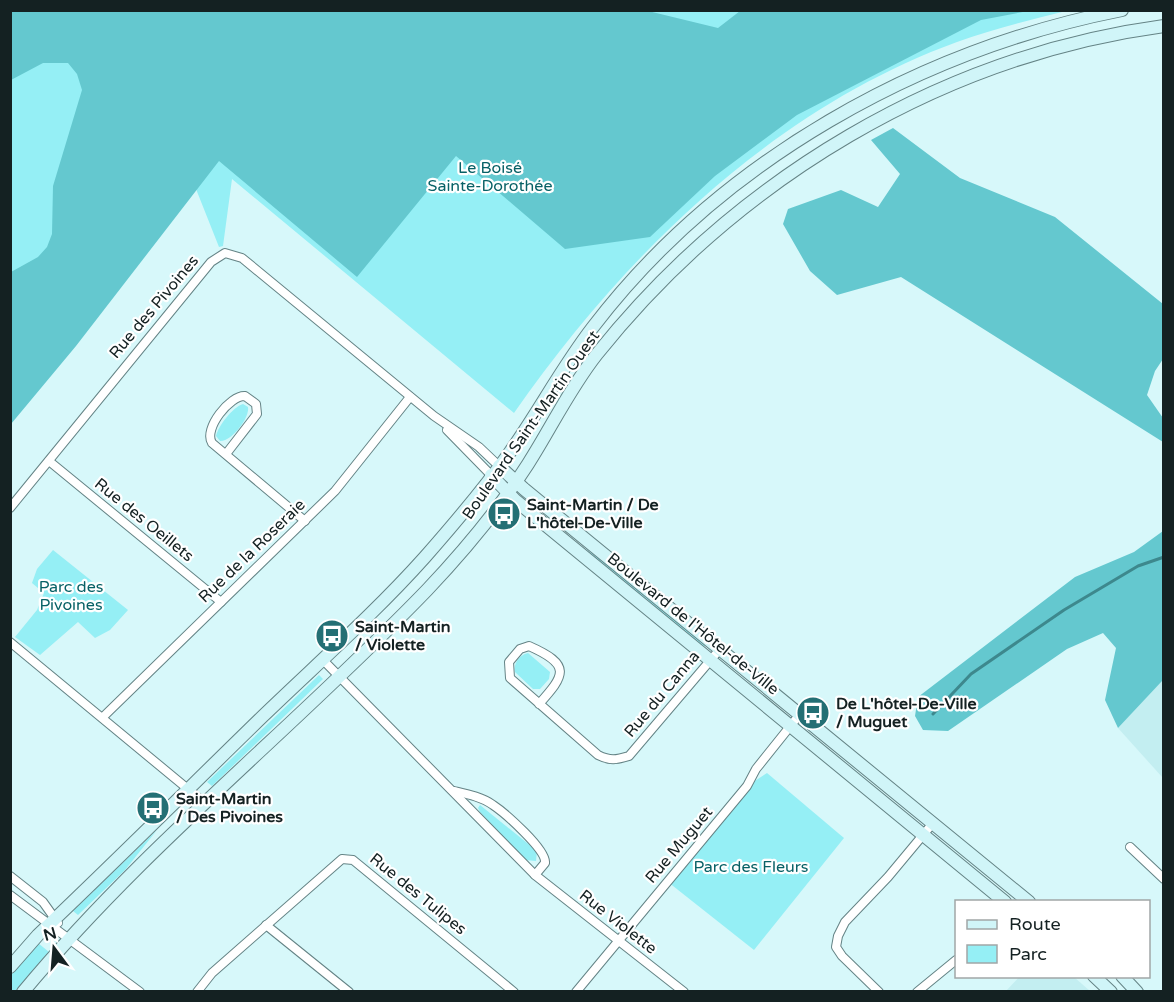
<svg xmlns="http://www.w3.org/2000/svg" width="1174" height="1002" font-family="'Varela Round',sans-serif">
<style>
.built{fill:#c3eef1}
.green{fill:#95eff5}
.forest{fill:#64c8cf}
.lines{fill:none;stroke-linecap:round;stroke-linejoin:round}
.stream{stroke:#3d888d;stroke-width:3}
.street-casing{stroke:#648385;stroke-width:10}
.secondary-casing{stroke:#648385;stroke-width:14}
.street{stroke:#fff;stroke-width:8}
.secondary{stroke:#d0f5f8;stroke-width:12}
.labels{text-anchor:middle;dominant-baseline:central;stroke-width:4.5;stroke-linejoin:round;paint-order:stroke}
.park-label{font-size:16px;fill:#076166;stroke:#fff}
.street-label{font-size:16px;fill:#142122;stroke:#fff}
.poi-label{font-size:16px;font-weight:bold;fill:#142122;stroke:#fff;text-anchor:start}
</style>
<rect width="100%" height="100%" fill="#d7f8fa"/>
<g class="built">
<polygon points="1163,680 1163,778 1118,728"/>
<polygon points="1020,976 1074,977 1090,991 1006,991"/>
</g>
<g class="green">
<path d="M11,11h1055c-37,9 -73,18 -109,31 -184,67 -333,213 -443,371l-282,-234 -9,67 -4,1 -23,-58 -185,232z"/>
<path d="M243,404l5,3c2,11 -17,35 -28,34l-4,-5c2,-10 17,-29 27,-32z"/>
<polygon points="584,548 631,580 707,643 703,648"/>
<polygon points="53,550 128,610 110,630 95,638 78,622 40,655 15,637 37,610 44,593 32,583 37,569"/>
<path d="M528,653l22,19 -1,7 -9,10h-7l-18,-17c-2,-8 4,-17 13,-19z"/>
<polygon points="319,675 323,679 212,786 207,782"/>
<polygon points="767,773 844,838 754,950 668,882 747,786"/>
<polygon points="480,805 537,851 536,861 525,860 480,812 478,808"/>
<polygon points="157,830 125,870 78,915 73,911"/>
<polygon points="38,943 49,952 15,991 11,992 11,975"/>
</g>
<g class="forest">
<polygon points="644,10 718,28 740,11 1028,11 981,20 797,115 715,176 650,237 565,249 456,156 357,277 219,161 76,346 11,424 11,272 38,257 47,247 52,234 53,186 82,90 77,74 68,63 43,63 11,80 11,11"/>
<polygon points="893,128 960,178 1055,217 1163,304 1163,359 1155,371 1147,395 1163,418 1163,442 901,277 837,295 810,271 783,224 788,209 841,190 878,207 900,174 871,140"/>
<polygon points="1163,531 1163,680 1118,728 1105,700 1116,648 1103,633 1067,649 948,731 923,730 915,716 918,697 1075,577 1134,552"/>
</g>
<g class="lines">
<polyline class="stream" points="933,714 971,674 1064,610 1138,566 1164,557"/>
<g class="street-casing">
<g id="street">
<polyline points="447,430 491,475"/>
<path d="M226,454l31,-40 -1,-10 -11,-8c-15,-1 -42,33 -33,47l93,78"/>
<polyline points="49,461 221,602"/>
<polyline points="10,508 211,262 225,253 242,258 434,416 479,447 499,466"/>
<polyline points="10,642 206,804"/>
<polyline points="322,659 535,875 684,992"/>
<path d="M539,704c26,-29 33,-39 -10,-58l-9,3 -11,13 1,16 88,77c12,6 18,5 31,1l91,-107"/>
<polyline points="103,717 335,491 410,397"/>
<path d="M454,791c13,3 28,6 39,14 12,8 54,45 52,58l-10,12"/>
<polyline points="1130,847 1164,879"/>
<polyline points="10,876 43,902 58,923"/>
<polyline points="10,895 140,992"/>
<polyline points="266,925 349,992"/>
<polyline points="197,992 212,973 342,859 353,860 514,992"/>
<polyline points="576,992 747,786 756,769 800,714"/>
<polyline points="879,992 842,956 836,947 838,936 845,922 888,877 933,823"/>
<polyline points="917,992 956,960"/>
</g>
</g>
<g class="secondary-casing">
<g id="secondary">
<polyline points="499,466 524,489 1029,902"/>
<polyline points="491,475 515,500 1005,902"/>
<path d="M10,967l28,-32c76,-72 150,-146 225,-219 55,-53 112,-103 162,-159 29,-33 58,-67 83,-102 30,-42 54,-88 85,-128 128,-167 326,-277 529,-317"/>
<polyline points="1094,976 1111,992"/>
<polyline points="1122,976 1137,992"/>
<path d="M23,992c121,-146 272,-265 404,-402 36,-38 72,-81 101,-126 23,-36 42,-76 69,-110 140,-175 344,-298 567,-328"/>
</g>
</g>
<use href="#street" class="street"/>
<use href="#secondary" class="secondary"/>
</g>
<defs>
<g id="bus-disc" transform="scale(1.725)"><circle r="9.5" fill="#246f74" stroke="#fff"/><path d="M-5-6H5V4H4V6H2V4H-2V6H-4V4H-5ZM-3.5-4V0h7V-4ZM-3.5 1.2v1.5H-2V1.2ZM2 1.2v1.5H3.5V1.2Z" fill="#fff"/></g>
</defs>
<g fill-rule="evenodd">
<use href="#bus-disc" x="504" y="514"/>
<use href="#bus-disc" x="332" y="636"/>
<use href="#bus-disc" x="813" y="713"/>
<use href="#bus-disc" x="153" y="808"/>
</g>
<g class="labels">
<g class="park-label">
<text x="490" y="168">Le Boisé<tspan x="490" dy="18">Sainte-Dorothée</tspan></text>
<text x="71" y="587">Parc des<tspan x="71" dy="18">Pivoines</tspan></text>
<text x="751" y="867">Parc des Fleurs</text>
</g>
<g class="street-label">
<text transform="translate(154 307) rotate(-50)">Rue des Pivoines</text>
<text transform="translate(531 425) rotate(-55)">Boulevard Saint-Martin Ouest</text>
<text transform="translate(144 520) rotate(39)">Rue des Oeillets</text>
<text transform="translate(252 551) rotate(-44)">Rue de la Roseraie</text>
<text transform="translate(693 624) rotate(39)">Boulevard de l'Hôtel-de-Ville</text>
<text transform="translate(662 694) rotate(-50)">Rue du Canna</text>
<text transform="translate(679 845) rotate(-50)">Rue Muguet</text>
<text transform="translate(418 894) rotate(39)">Rue des Tulipes</text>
<text transform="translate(618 922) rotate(38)">Rue Violette</text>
</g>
<g class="poi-label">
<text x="527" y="505">Saint-Martin / De<tspan x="527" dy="18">L'hôtel-De-Ville</tspan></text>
<text x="355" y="627">Saint-Martin<tspan x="355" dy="18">/ Violette</tspan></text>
<text x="836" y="704">De L'hôtel-De-Ville<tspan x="836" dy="18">/ Muguet</tspan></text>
<text x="176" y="799">Saint-Martin<tspan x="176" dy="18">/ Des Pivoines</tspan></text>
</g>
</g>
<rect width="1174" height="1002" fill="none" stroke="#142122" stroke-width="24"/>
<rect x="955" y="900" width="195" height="78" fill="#ffffff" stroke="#a1a6a7" stroke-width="1.5"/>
<rect x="967" y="920" width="30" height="9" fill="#d0f5f8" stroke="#a1a6a7" stroke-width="1.5"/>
<text x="1009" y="930" font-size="18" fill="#142122">Route</text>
<rect x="967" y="945" width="30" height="18" fill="#95eff5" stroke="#a1a6a7" stroke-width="1.5"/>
<text x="1009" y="960" font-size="18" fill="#142122">Parc</text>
<g transform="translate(54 948) rotate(344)" stroke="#ffffff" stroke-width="4.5" paint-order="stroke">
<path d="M0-4.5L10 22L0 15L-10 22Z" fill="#142122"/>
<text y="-9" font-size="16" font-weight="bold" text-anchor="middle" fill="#142122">N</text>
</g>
</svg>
